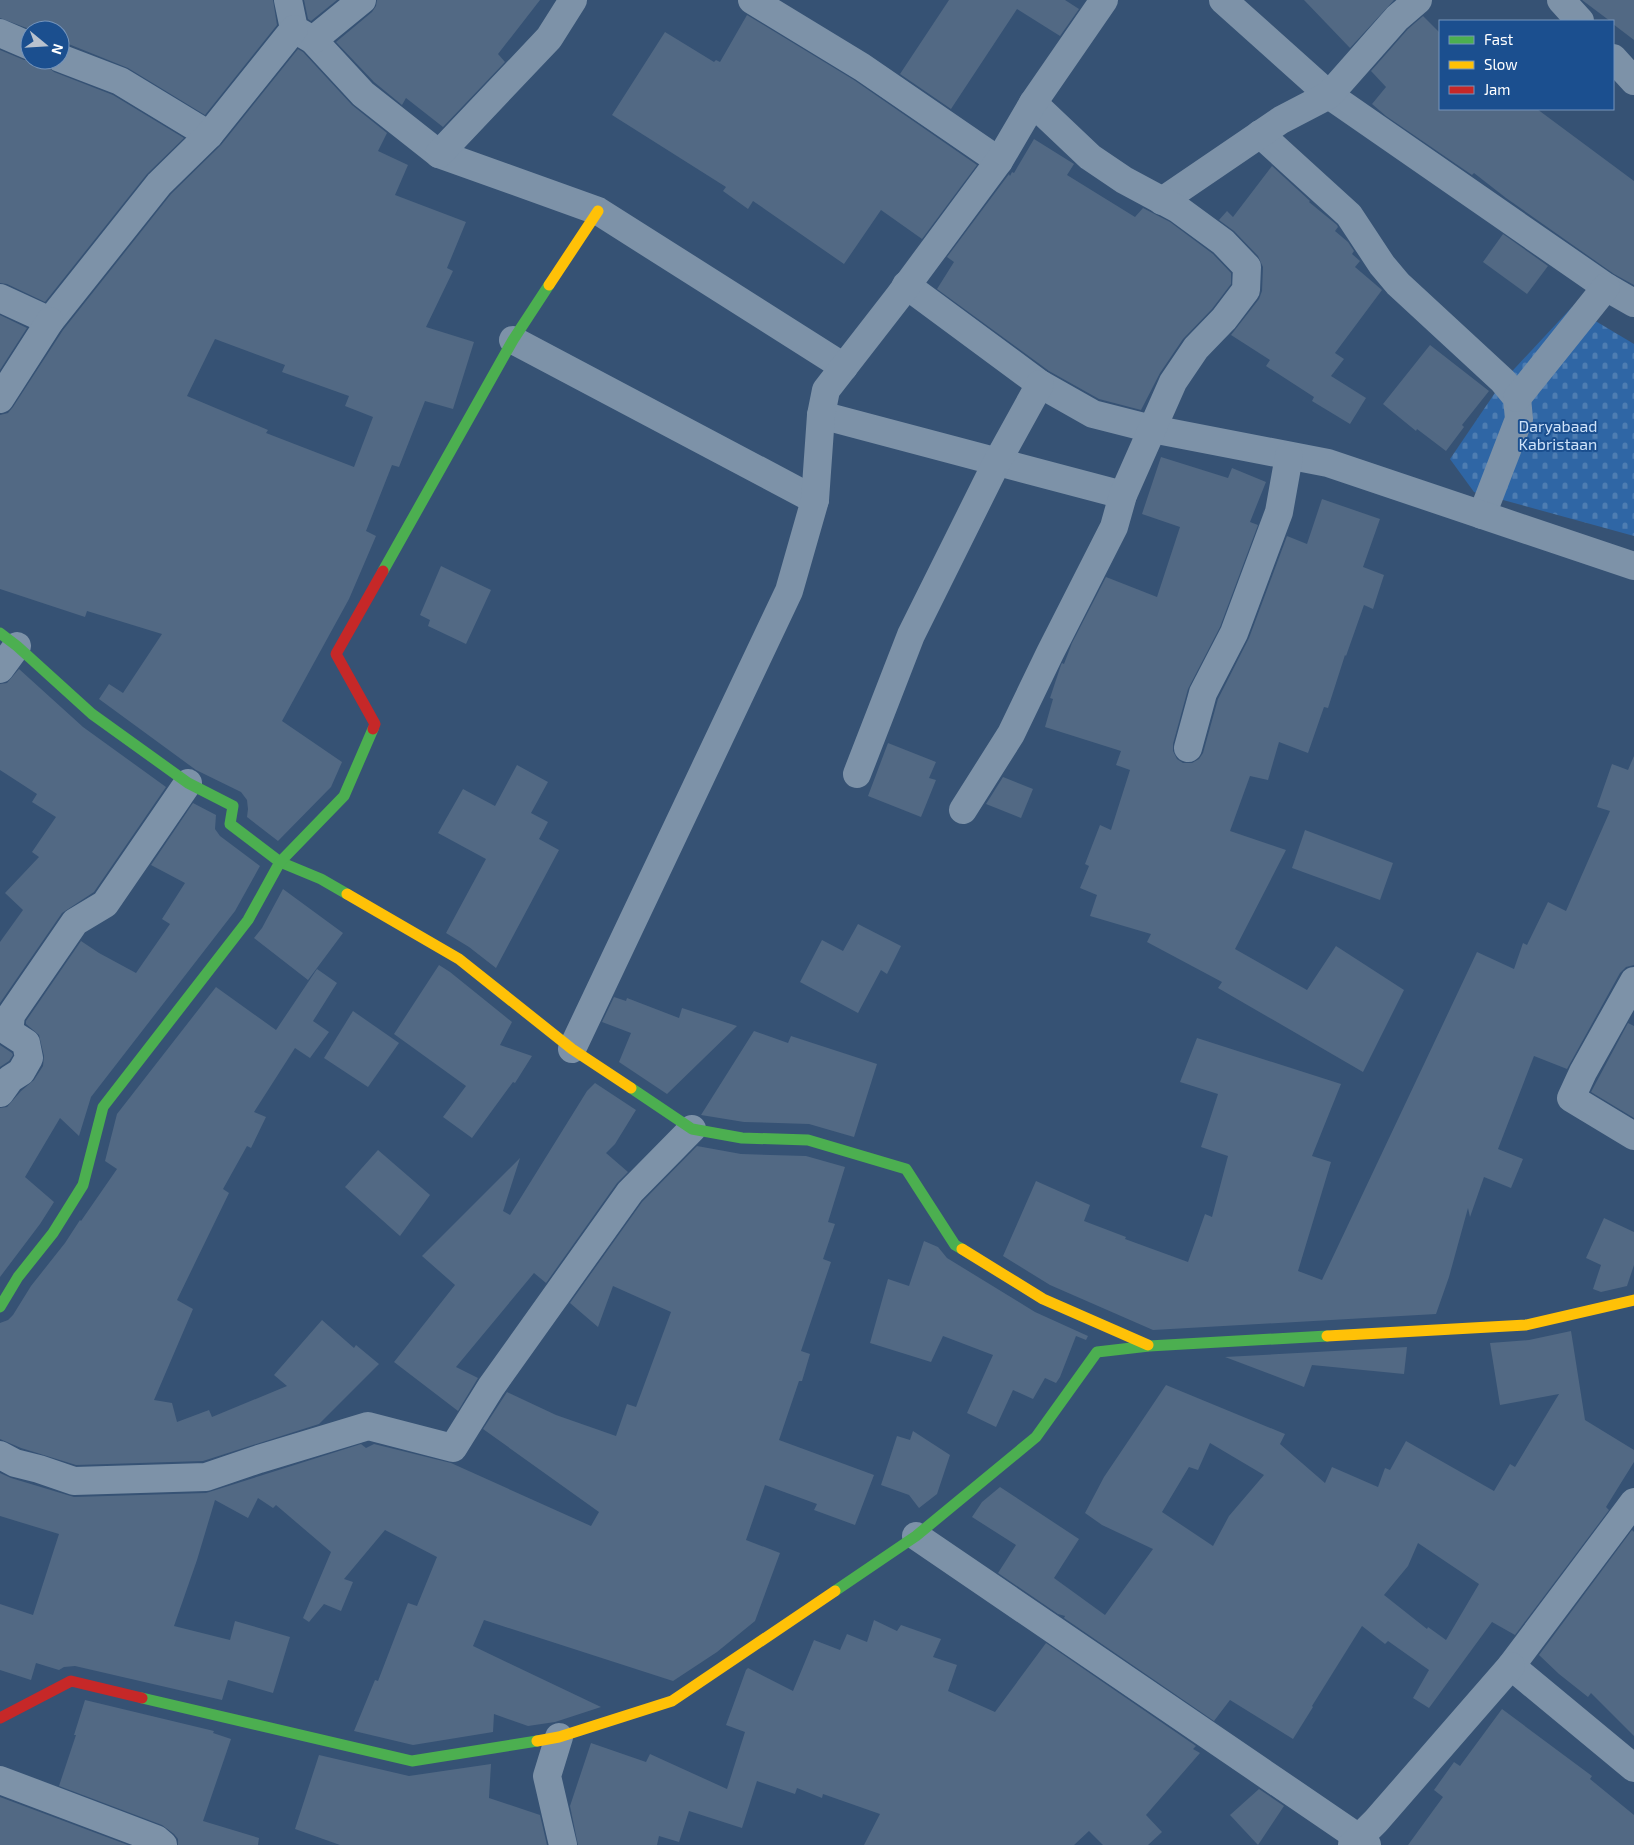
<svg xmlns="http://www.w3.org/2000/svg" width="1634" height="1845" font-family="'Exo 2',sans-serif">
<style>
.cemetery{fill:url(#cemetery-stones)}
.building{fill:#526984;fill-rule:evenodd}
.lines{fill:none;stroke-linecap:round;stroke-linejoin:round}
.street{stroke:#7d92a8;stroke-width:28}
.fast{stroke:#4caf50;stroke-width:11}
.slow{stroke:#ffc107;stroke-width:11}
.jam{stroke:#c62828;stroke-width:11}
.labels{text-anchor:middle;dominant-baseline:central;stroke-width:4;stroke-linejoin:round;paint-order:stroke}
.park-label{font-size:16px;fill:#cfe3fa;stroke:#1b4f8f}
</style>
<defs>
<pattern id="cemetery-stones" width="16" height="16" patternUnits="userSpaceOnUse" patternTransform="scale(1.25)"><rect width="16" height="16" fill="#2f66a5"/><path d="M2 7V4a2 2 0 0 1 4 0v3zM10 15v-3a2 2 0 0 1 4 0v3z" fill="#4e7db2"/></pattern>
</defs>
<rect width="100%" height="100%" fill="#365274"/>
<polygon class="cemetery" points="1572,307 1634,344 1634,536 1474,492 1450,459 1503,381"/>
<g class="building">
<polygon points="0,0 273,0 277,25 205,115 128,68 66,43 60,43 60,30 32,30 0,18"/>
<polygon points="304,0 337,0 311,21 308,19"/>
<polygon points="377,0 540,0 498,54 505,62 443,127 406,98 402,105 374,82 336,42 372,12 376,6"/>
<polygon points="949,0 1065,0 1079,9 1060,36 1017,9 951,109 900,74"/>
<polygon points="1304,0 1394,0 1350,48"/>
<polygon points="1582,0 1634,0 1634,40 1613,24 1613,21 1610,21"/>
<polygon points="747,15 854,80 977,165 922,239 881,210 844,264 753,201 748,209 723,191 726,187 612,115 665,32 714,62 716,60 720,62"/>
<polygon points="1423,16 1440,33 1440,109 1537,109 1634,181 1634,285 1614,274 1506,198 1474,173 1472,175 1386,116 1372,104 1386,87 1371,71 1408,29"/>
<path d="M298,49l5,3 49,53 35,28 -9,18 30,14 -13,30 71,27 -19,46 6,3 -27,56 48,15 -21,67 -28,-8 -26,66 -7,-2 -26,66 10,5 -27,63 -67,122 60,41 -11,25 -53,54 -31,-24 1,-8 -1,-9 -6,-8 -45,-22 -97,-71 10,-15 14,9 39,-59 -75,-23 -2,6 -85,-28v-174l8,-2 5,-6 50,-77 108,-136 50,-49zM215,339l70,26 -3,7 67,24 -4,10 28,11 -19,50 -88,-34 2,-3 -81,-34z"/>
<polygon points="0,50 24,60 45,60 48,67 54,72 113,95 184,138 147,174 45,302 7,284 0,283"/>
<polygon points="1034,139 1074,164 1067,175 1135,217 1143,208 1170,222 1213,254 1231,273 1231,284 1212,309 1183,339 1160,373 1141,410 1099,399 1049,371 937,289 954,262 947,257 1009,174 1010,176 1012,172 1014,173"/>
<polygon points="1272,166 1310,201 1309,202 1337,225 1338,227 1335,231 1348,242 1354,251 1352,254 1360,261 1355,267 1382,290 1335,353 1344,359 1331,376 1366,398 1350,424 1312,401 1314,397 1266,366 1270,360 1231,335 1259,299 1262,291 1263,267 1258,256 1234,231 1219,220 1227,211 1233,217"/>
<polygon points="1503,234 1548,266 1527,294 1483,262"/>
<polygon points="0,315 27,328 0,370"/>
<polygon points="1430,345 1489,391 1462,425 1464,427 1446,451 1417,429 1416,431 1383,404"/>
<polygon points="1161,457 1228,478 1232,468 1266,482 1250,522 1258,525 1220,627 1188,689 1173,744 1173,751 1177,759 1183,763 1192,763 1199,759 1203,753 1218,699 1249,638 1287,536 1307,544 1322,499 1380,519 1363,567 1384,575 1373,609 1364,605 1346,656 1345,655 1328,708 1324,707 1308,753 1279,742 1268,780 1250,776 1230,831 1286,850 1235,949 1307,990 1336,946 1404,990 1363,1072 1218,988 1222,982 1147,942 1151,934 1090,916 1097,895 1080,888 1089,866 1085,864 1100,825 1111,830 1130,770 1116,765 1121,751 1045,727 1053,699 1050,698 1061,665 1062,663 1064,664 1072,643 1106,577 1157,597 1180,527 1142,514"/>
<polygon points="441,566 491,590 466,644 428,626 430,620 420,615"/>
<polygon points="19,669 83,727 166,787 94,892 62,913 0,1003 0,942 23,910 5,893 39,857 32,852 56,817 32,802 37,794 0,770 0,684 7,683"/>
<polygon points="888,743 936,762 929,778 936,780 921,817 868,796"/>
<polygon points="1634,756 1634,965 1626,967 1620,973 1567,1069 1534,1056 1498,1149 1523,1159 1511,1188 1484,1177 1470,1217 1468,1208 1449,1277 1436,1314 1153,1330 1050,1285 1003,1256 1036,1181 1090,1205 1084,1221 1126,1237 1125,1239 1188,1262 1205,1214 1212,1217 1228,1156 1201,1147 1218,1094 1180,1082 1197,1038 1341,1084 1312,1156 1331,1162 1298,1271 1322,1280 1477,952 1514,969 1523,943 1527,945 1548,902 1566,911 1610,811 1597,807 1612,764 1628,770"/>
<polygon points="517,765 548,782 531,813 548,822 539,839 559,850 496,968 469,947 446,933 486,859 438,833 463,789 495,806"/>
<polygon points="1003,777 1033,789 1021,818 986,804"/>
<polygon points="193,803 216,815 215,829 220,836 260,866 235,911 91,1097 79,1136 60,1118 25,1177 54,1202 40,1224 0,1277 0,1108 7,1107 21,1091 34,1080 43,1066 44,1056 39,1035 26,1024 26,1021 81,941 99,953 136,973 170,924 162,919 185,883 151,865"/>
<polygon points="1305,830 1393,863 1380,900 1292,868"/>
<polygon points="283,889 343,933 308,980 254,938 262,928"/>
<polygon points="858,924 901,946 887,974 881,970 858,1013 800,982 822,940 843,951"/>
<polygon points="439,965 450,972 512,1022 500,1045 532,1056 515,1083 513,1082 472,1138 443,1117 466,1086 394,1034"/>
<polygon points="317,969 337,983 313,1021 329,1032 310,1058 295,1048 254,1112 266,1117 251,1148 247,1146 223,1189 229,1193 177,1300 193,1309 154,1400 172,1403 177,1422 209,1410 212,1417 287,1386 274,1375 322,1320 354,1348 356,1345 379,1364 319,1424 203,1461 76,1465 21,1448 0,1439 0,1323 8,1320 13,1315 31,1286 65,1243 80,1220 81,1221 117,1169 105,1161 117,1114 216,987 276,1030"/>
<polygon points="614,997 626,1001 627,998 679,1018 682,1008 737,1026 667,1094 619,1062 631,1033 602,1022"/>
<polygon points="353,1011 399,1043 368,1087 324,1058"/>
<polygon points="1628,1023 1634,1026 1634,1118 1591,1092"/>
<polygon points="754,1031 788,1043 791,1036 877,1064 854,1137 809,1124 744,1122 701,1115"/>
<polygon points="0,1045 12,1053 13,1055 9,1061 0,1067"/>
<polygon points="595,1083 636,1110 615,1144 606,1153 628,1172 617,1183 546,1283 534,1273 456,1367 478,1378 458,1411 394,1362 455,1285 422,1256 520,1158 503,1211 510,1215 587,1091"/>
<polygon points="697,1146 741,1154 806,1156 845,1167 828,1222 835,1224 823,1259 831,1262 801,1351 810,1354 802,1381 799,1381 779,1440 874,1475 855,1525 814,1510 817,1504 765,1485 746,1540 780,1553 755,1621 717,1652 673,1681 484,1620 473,1646 601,1707 555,1722 528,1726 494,1714 493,1732 413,1745 354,1731 375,1680 378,1681 408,1603 417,1606 437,1557 385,1530 344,1579 353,1582 341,1611 324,1604 309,1622 303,1618 331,1552 276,1505 273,1508 258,1498 248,1518 215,1500 197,1560 174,1626 230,1640 235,1621 290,1637 273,1693 228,1680 222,1700 75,1666 64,1667 59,1670 36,1663 31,1680 0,1670 0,1604 33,1615 59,1534 0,1516 0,1473 11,1478 74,1497 206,1493 361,1444 366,1448 374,1444 451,1463 591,1526 599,1512 483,1429 507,1392 556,1415 616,1436 627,1404 636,1407 671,1312 613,1286 598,1327 570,1303 642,1202"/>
<polygon points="378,1150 430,1195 400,1236 345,1187"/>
<polygon points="1604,1218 1634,1232 1634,1265 1627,1286 1601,1292 1593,1289 1601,1265 1586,1258"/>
<polygon points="924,1241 938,1247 947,1258 1035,1312 1088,1336 1086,1340 1076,1336 1060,1377 1056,1383 1045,1378 1033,1399 1013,1390 996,1427 967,1413 993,1355 943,1336 931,1362 870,1343 888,1279 909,1286"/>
<path d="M1571,1331l14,89 49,30v12l-28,45 3,3 -94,125 -23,-13 -63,86 -16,-10 16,-28 -41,-29 -3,3 -23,-18 -50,80 1,1 -20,32 -63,-39 -16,21 -150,-103 1,-2 -7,-2 -60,-41 18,-28 -44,-28 10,-15 18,-15 79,52 -25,39 51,37 48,-66 -51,-24 -17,-12 19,-36 62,-92 119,49 -5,10 45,39 7,-16 46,20 7,-19 5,2 16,-29 88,50 16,-27 5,3 44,-73 -59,11 -10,-62 39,-3zM1210,1443l54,32 -35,41 -16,30 -51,-34 27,-45 9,3zM1418,1543l61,41 -33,56 -18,-13 -1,2 -43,-34 24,-29z"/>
<polygon points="1407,1347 1404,1374 1312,1365 1304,1387 1225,1357"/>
<polygon points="913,1431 950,1455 937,1494 919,1508 909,1495 881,1485 897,1436 910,1440"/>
<polygon points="1632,1530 1634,1532 1634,1736 1591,1693 1588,1697 1559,1674 1539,1655"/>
<polygon points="874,1620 897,1631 901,1625 941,1639 933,1657 957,1665 948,1691 995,1712 1046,1643 1196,1746 1193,1749 1200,1753 1146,1815 1162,1832 1148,1845 1103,1845 1089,1831 1074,1845 864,1845 880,1814 823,1794 822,1798 797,1788 795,1794 757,1781 742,1828 689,1811 679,1842 659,1836 657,1845 578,1845 570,1806 591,1743 646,1762 650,1754 727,1789 745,1732 726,1725 746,1670 748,1668 793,1691 814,1640 840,1650 847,1634 867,1642"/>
<polygon points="85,1700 214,1731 213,1733 231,1739 203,1821 259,1838 258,1845 178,1845 178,1839 174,1834 162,1825 59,1786 76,1735 74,1735"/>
<polygon points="1502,1709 1592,1776 1590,1779 1634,1815 1634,1845 1408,1845 1443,1797 1434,1790 1454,1762 1460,1766"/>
<polygon points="319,1755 409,1776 491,1764 489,1798 540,1815 547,1845 340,1845 295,1829"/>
<polygon points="1259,1789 1284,1806 1258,1845 1230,1815"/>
<polygon points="0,1797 128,1845 0,1845"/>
</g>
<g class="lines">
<g class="street">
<polyline points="288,0 294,29 313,40 363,94 439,154 598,211 844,367"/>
<polyline points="752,0 862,67 999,161"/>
<polyline points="1223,0 1329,95 1606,287 1634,303"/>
<polyline points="1561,0 1580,21"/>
<polyline points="0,33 30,46"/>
<polyline points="313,40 362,0"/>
<polyline points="60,58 120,81 209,135"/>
<polyline points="1613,58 1634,81"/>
<polyline points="1260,134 1349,215 1382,265 1398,284 1503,381 1517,398 1519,419 1482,515"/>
<polyline points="439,154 549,38 573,0"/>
<polyline points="1162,201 1281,120 1329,95 1397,18 1418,0"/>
<polyline points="906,285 1040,384 1093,414 1152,429 1328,463 1634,566"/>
<polyline points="0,298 50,321 159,184 209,135 294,29"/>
<polyline points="513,340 815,500"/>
<polyline points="1517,398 1606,287"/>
<polyline points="0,399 50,321"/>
<polyline points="821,415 1123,495"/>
<polyline points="0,669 17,646"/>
<polyline points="1188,748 1203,693 1234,633 1279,512 1289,456"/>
<polyline points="857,774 911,635 997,462 1040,384"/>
<polyline points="963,810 1011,734 1050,653 1114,527 1123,495 1173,382 1196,348 1224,319 1246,290 1247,267 1223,242 1178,209 1124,180 1090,157 1033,103"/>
<polyline points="1634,981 1583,1072 1571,1098 1634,1136"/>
<polyline points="572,1049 789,591 815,500 821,415 826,390 899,296 999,161 1033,103 1104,0"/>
<polyline points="0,1093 10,1079 21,1072 29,1058 26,1043 9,1032 11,1015 75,922 105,904 188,783"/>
<polyline points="0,1455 15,1463 39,1469 74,1481 206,1477 259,1459 368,1426 453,1448 491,1387 630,1192 692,1129"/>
<polyline points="1634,1502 1511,1666 1634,1768"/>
<polyline points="916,1536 1359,1838 1367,1845"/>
<polyline points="559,1737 547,1776 563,1845"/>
<polyline points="0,1780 156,1839 163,1845"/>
<polyline points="1352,1845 1376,1821 1511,1666"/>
</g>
<g class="fast">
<polyline points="383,571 513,340 549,285"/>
<polyline points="0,633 17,646 92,714 188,783 233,806 230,824 280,862 321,879 347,894"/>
<polyline points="631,1088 692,1129 742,1138 808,1140 906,1169 955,1245 962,1249"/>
<polyline points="0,1307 18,1277 53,1233 83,1185 103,1107 248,920 280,862 344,796 373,729"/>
<polyline points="835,1591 916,1536 1036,1437 1097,1352 1149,1346 1327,1336"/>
<polyline points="142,1698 412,1761 537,1741"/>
</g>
<g class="slow">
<polyline points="549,285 598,211"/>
<polyline points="347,894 459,959 572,1049 631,1088"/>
<polyline points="962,1249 1043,1299 1148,1345"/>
<polyline points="1327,1336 1526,1325 1634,1300"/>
<polyline points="537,1741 559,1737 672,1701 835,1591"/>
</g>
<g class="jam">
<polyline points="373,729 375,724 336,654 383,571"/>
<polyline points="0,1718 71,1681 142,1698"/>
</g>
</g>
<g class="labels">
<g class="park-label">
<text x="1558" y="425">Daryabaad<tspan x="1558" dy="18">Kabristaan</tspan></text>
</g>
</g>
<rect x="1439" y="20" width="175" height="90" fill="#1b4f8f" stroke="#7695bc"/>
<rect x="1449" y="36" width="25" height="8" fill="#4caf50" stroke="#7695bc"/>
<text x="1484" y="45" font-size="15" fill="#ffffff">Fast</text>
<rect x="1449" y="61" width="25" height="8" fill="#ffc107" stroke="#7695bc"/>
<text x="1484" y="70" font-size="15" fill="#ffffff">Slow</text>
<rect x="1449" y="86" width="25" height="8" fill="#c62828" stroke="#7695bc"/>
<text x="1484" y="95" font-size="15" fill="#ffffff">Jam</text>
<g transform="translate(45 45) rotate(108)"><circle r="24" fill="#1b4f8f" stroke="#7695bc"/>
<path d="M0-4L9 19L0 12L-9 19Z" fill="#b9c2ce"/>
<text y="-8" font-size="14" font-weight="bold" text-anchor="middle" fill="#ffffff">N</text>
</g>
</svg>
